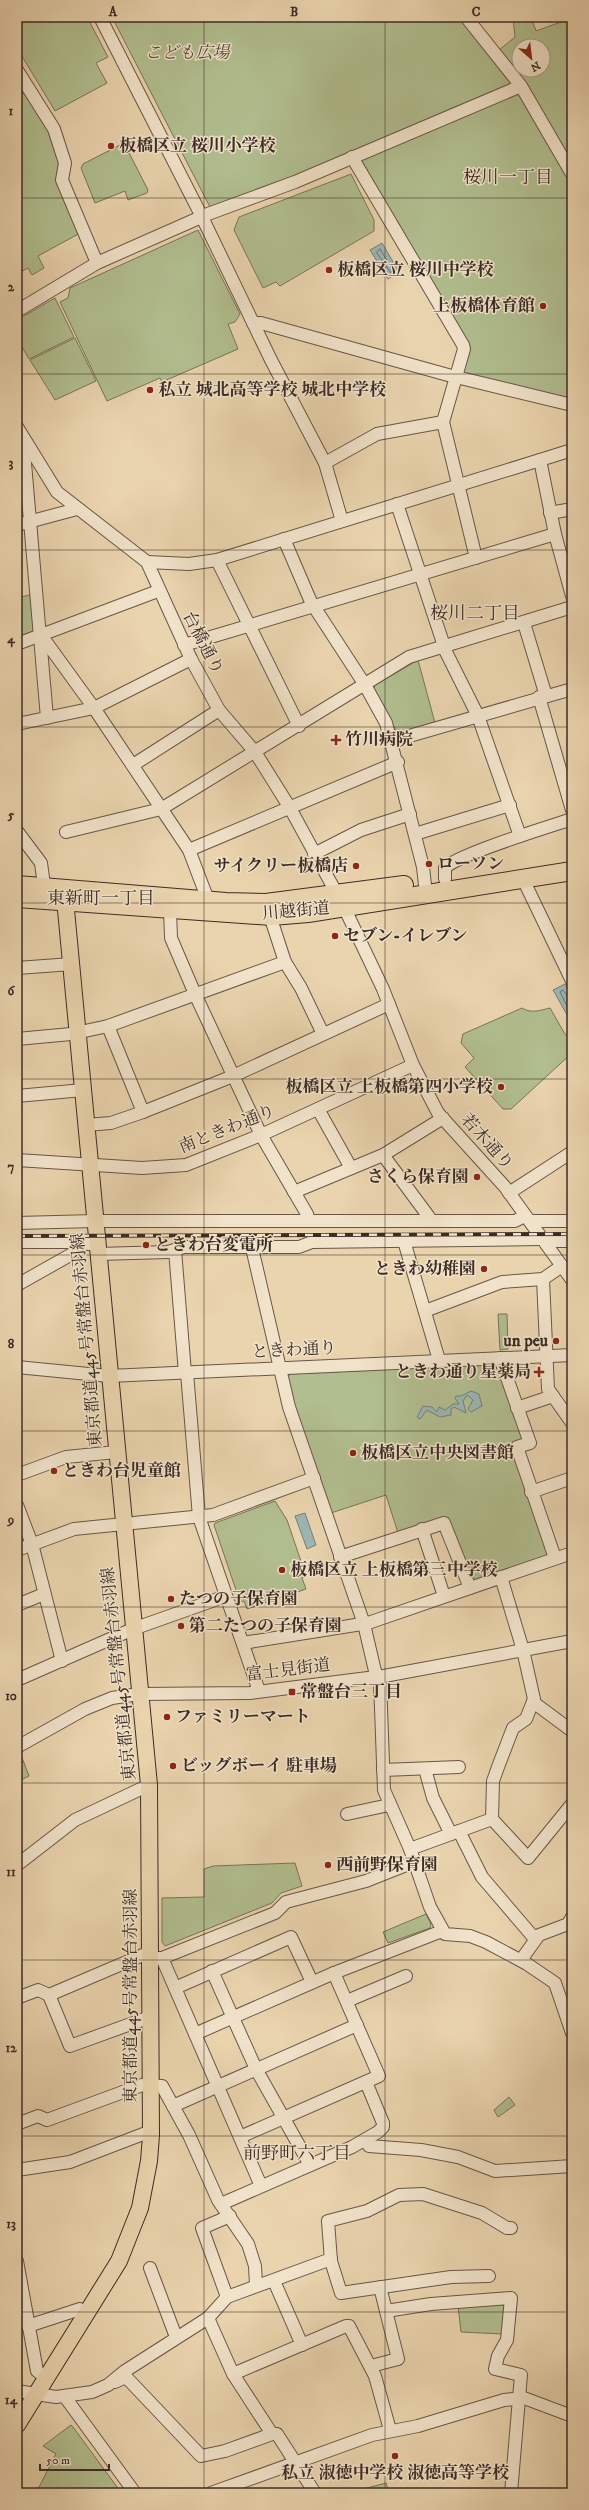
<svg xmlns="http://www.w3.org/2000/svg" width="589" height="2510" font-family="'IM FELL DW Pica','Noto Serif JP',serif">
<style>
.green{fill:#b1be8f;stroke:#76755a;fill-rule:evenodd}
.water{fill:#9bb6b4;stroke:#757f7b}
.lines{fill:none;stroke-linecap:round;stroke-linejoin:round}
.shore{stroke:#6c716d;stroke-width:1}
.minor-casing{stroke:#685648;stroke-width:14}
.major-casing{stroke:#3c2c26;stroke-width:18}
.highway-casing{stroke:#3c2c26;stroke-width:20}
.minor{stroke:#f1e3ca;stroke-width:12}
.major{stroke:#ead4ae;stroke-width:16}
.highway{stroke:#ead4ae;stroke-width:18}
.rail-casing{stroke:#3c2c26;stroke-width:4}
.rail{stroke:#f1e3ca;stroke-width:2.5;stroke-dasharray:8;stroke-linecap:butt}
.grid{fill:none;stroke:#3c2c26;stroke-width:1;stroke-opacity:0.55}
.poi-dot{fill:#8f2418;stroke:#f1e3ca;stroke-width:1.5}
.labels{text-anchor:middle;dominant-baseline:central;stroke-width:3;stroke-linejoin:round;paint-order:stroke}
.park-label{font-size:17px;font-style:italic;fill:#53493b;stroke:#f1e3ca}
.poi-label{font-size:17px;font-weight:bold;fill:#3c2c26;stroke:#f1e3ca;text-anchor:start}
.street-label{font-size:17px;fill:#3c2c26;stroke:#f1e3ca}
.neighbourhood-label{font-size:18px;fill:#3c2c26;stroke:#f1e3ca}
.neatline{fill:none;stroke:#3c2c26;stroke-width:1.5}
.grid-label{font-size:13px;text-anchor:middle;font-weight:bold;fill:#3c2c26}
</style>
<rect width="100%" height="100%" fill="#ead4ae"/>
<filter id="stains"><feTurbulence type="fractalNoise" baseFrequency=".005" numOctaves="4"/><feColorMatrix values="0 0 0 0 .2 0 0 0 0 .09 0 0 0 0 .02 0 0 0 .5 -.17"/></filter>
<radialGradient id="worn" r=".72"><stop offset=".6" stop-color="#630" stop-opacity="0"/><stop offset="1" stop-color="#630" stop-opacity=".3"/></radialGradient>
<g class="green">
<polygon points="17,17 87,17 108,57 96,63 107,83 55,111 17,48"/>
<path d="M112,17h284l30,4 35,-4 32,38 22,-18 -2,-20h18l5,14 25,-9 -1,-5h12v382l-109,-26 7,-27 -114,-195 -145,58zM519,46h24v24h-24z"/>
<polygon points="17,92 31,95 52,130 82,232 38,256 44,268 32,275 28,268 17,274"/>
<polygon points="124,143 148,190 147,193 128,200 125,191 95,203 81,168 83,164"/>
<polygon points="351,174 374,220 374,231 280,286 276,282 263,288 234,230 239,217"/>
<polygon points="198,230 240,314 235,322 228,324 238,349 162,382 160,378 107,401 60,302 68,298 70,288"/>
<polygon points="55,298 74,337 29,359 17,338 17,320"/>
<polygon points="75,338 96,381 55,400 30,360"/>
<polygon points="33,594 34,631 17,637 17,598"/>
<polygon points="418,660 435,723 402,732 396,730 373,691 375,685"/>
<path d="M522,1008c9,6 19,2 28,0l15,26 7,7v12l-61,56h-8l-38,-42 9,-9 -13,-15 2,-9z"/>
<polygon points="498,1314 507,1314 508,1349 500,1350"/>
<polygon points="494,1364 497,1367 523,1437 522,1440 511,1444 548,1552 546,1557 477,1580 473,1579 448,1517 398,1533 386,1495 331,1513 293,1405 287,1378 290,1374"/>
<polygon points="275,1501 287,1520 306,1576 302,1578 306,1589 247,1609 244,1601 240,1602 214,1525 215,1523"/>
<polygon points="21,1755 29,1776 17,1782 17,1756"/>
<polygon points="295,1863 302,1886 281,1893 272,1903 165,1946 162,1942 162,1898 204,1897 204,1869 213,1866"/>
<polygon points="426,1914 431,1924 430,1928 388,1943 383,1932"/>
<polygon points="509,2097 515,2105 498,2117 494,2110"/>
<polygon points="506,2303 503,2334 461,2332 458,2305"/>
<polygon points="71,2425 73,2427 120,2491 117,2493 36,2493 56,2454 43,2446"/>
<polygon points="386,2483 389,2493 348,2493"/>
</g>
<g class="water">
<polygon points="382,243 399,272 388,279 370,250"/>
<polygon points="565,984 572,997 572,1019 570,1020 553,990"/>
<polygon points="471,1391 479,1394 482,1406 471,1412 468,1409 473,1400 467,1395 463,1401 466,1413 454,1407 451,1409 451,1415 440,1417 427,1410 420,1419 417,1417 423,1406 432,1407 437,1412 439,1407 445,1410 453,1404 459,1404 455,1398 456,1396 461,1396"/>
<polygon points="305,1513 316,1545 307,1549 295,1516"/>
</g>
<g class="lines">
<g class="shore">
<polygon points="380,249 392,269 391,273 377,253"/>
<polyline points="572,998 568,997 563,990 560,992 572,1016"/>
</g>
<g class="minor-casing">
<g id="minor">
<polyline points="100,17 202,217 271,360 325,463 342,521"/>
<polyline points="466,17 521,86 572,174"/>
<polyline points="17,70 54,129 65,163 62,180 97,263"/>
<polyline points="352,157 463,345 464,349 443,422 476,558"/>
<polyline points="17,311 97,263 208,214 295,182 521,86"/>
<polyline points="253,323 261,323 448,375 572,405"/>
<polyline points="17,427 57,492 147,562 191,659 219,710 255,752 290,808 344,907 383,989 413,1065 438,1113 505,1187 572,1280"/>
<polyline points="23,440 47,718"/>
<polyline points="572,450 540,460 555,534 572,596"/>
<polyline points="325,463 377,434 443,422"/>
<polyline points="397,504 446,652 478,716 520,836"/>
<polyline points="550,513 572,509"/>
<polyline points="17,525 77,509"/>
<polyline points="284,539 311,602 365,685 386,723 423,867 426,894"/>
<polyline points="217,560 299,726"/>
<polyline points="147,562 189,564 217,560 540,460"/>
<polyline points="524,623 546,696"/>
<polyline points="41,635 94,708 189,850 208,900"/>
<polyline points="17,644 158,591"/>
<polyline points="184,645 555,534"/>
<polyline points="539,697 572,810"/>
<polyline points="17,724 94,708 191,659"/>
<polyline points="392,741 572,689"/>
<polyline points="133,765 219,710"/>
<polyline points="17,831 41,863 45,893"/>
<polyline points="66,832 161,809 409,657 572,607"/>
<polyline points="415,834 510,805"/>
<polyline points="189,850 398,762"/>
<polyline points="314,854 361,830 410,814"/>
<path d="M445,879v-11c11,-13 106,-42 127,-49"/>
<polyline points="523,879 572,981"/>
<polyline points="170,910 171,938 195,994 261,1135 307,1214 309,1221"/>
<polyline points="285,962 301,988 323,1034"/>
<polyline points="17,968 72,964"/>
<polyline points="108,1026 143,1112"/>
<polyline points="17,1039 71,1034 108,1026 285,962 272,922 272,916"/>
<polyline points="17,1096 83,1090"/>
<polyline points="318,1109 351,1168"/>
<polyline points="86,1125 111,1123 143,1112 233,1076 389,1004"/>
<polyline points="383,1155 429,1217 429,1221"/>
<polyline points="17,1160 142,1168 186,1165 261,1135 413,1065"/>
<polyline points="294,1192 383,1155 443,1118"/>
<polyline points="509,1193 572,1152"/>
<polyline points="17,1223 95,1221 515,1221 525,1216"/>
<polyline points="531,1223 534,1221 572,1221"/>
<polyline points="404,1241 439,1360"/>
<polyline points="17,1242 73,1242 97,1245"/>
<polyline points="547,1245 552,1241 572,1241"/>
<polyline points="252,1248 289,1407 364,1624 375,1671 380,1681 384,1790 410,1849 430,1907 445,1934 470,1936 486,1942 527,1964 555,1983 572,2033"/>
<polyline points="175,1250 185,1373"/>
<polyline points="98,1254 168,1252 184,1247 299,1247 312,1242 542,1239"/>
<polyline points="543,1279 548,1389 572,1423"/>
<polyline points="17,1285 79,1250 82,1245"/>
<polyline points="425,1311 502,1282 543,1279 562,1266"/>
<polyline points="500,1358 530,1443 517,1447 555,1558"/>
<polyline points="17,1367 109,1376 572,1355"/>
<polyline points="187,1373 199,1517 259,1691"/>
<polyline points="517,1408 553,1396"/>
<polyline points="17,1475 66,1457 116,1452"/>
<polyline points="531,1492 572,1478"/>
<polyline points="17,1505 32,1544 62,1661"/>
<polyline points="422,1529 444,1596"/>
<polyline points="17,1550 74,1529 213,1515 314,1478"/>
<polyline points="340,1557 444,1523 470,1588"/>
<polyline points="501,1577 523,1650 534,1699 526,1719 513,1728 498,1767 493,1781 492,1819 528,1858 572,1804"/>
<polyline points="17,1605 44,1594"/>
<polyline points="243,1643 368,1623 572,1553"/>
<polyline points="17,1680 133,1629 226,1596"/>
<polyline points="533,1702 572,1731"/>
<polyline points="17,1747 85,1709 112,1698 139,1694 250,1693 273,1690 384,1676 572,1641"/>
<polyline points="425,1769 433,1798 451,1834"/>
<polyline points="383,1770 459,1767"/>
<polyline points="347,1814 389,1805"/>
<polyline points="459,1831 482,1877 535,1939"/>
<polyline points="410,1849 492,1819"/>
<polyline points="17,1865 75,1820 149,1785"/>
<polyline points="150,1958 162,1958 275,1913 286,1902 366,1881 414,1862"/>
<polyline points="162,1958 261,2186"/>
<polyline points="521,1960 539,1935 568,1924 572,1917"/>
<polyline points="212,1971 256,2069 310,2165"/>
<polyline points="175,1988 291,1937 312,1982"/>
<polyline points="49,1995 70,2046 150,2017"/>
<polyline points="17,1998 38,1990 49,1995 150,1952"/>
<polyline points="347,2001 406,1976"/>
<polyline points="195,2034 334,1973 442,1931"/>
<polyline points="173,2106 357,2025"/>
<polyline points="17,2124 38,2116 47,2120 142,2085 162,2086 189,2135 218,2200 248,2244 255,2266 256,2285"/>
<polyline points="240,2137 379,2076 334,1973"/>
<polyline points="365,2140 369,2146 421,2150 458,2157 495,2171 572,2166"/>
<polyline points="17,2170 70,2162 151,2131"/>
<polyline points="221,2204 352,2147 378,2132 383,2127 383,2123 366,2082"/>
<polyline points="17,2261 37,2371 45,2377"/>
<polyline points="150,2268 176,2337"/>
<polyline points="489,2276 451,2277 341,2293 331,2261 328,2221 367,2211 399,2195 423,2194 482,2213 507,2228 511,2228"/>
<polyline points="274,2281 302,2345"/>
<polyline points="227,2297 202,2228 230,2216"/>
<polyline points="386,2311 431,2304 511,2298 507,2340 498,2356 495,2369 521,2375 511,2493"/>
<polyline points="208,2318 233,2374 272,2434 277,2434 315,2493"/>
<polyline points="28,2326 80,2309 86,2312"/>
<polyline points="371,2366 398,2359 380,2287"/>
<polyline points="233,2374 346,2326 349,2326 375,2376 390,2430"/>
<polyline points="115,2382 126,2377 201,2456 225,2451 272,2434"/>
<polyline points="17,2391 56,2397 92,2392 108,2385 125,2371 208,2318 227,2297 331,2259"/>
<polyline points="65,2397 135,2493"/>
<polyline points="211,2493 372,2435 418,2426 504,2400 524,2398 572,2416"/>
</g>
</g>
<g class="major-casing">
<polyline id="major" points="17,2425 119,2261 140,2208 149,2161 151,2135 149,1785 64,889"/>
</g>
<g class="highway-casing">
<g id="highway">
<polyline points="17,885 226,902 266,903 404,885"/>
<polyline points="17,898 272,916 308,913 572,871"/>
</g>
</g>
<use href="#minor" class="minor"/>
<use href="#major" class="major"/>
<use href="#highway" class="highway"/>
<g class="rail-casing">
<polyline id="rail" points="17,1236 572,1234"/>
</g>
<use href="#rail" class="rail"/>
</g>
<path class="grid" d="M204,17v2476M385,17v2476M17,198h555M17,374h555M17,550h555M17,727h555M17,903h555M17,1079h555M17,1255h555M17,1431h555M17,1607h555M17,1783h555M17,1960h555M17,2136h555M17,2312h555"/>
<g class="poi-dot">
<circle cx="111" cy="146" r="4"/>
<circle cx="329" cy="270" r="4"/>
<circle cx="543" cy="306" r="4"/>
<circle cx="150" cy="390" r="4"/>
<path d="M334 734h4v4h4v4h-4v4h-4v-4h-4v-4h4z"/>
<circle cx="429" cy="864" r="4"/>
<circle cx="356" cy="866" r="4"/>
<circle cx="335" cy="936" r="4"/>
<circle cx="501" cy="1087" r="4"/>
<circle cx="477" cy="1177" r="4"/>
<circle cx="146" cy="1245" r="4"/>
<circle cx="484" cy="1269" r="4"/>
<circle cx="556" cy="1341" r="4"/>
<path d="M537 1366h4v4h4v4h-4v4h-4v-4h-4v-4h4z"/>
<circle cx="353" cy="1453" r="4"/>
<circle cx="54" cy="1471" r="4"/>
<circle cx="282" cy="1570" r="4"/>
<circle cx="171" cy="1599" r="4"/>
<circle cx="181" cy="1626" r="4"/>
<rect x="288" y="1688" width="8" height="8" rx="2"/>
<circle cx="167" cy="1717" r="4"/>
<circle cx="173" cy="1766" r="4"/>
<circle cx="328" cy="1865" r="4"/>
<circle cx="395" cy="2456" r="4"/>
</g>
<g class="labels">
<g class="park-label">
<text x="187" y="53">こども広場</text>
</g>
<g class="poi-label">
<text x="119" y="146">板橋区立 桜川小学校</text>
<text x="337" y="270">板橋区立 桜川中学校</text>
<text x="535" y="306" text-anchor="end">上板橋体育館</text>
<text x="158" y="390">私立 城北高等学校 城北中学校</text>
<text x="345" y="740">竹川病院</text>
<text x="437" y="864">ローソン</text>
<text x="348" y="866" text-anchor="end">サイクリー板橋店</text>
<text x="343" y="936">セブン-イレブン</text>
<text x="493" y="1087" text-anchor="end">板橋区立 上板橋第四小学校</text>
<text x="469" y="1177" text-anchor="end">さくら保育園</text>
<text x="154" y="1245">ときわ台変電所</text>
<text x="476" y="1269" text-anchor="end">ときわ幼稚園</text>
<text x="548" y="1341" text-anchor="end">un peu</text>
<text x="531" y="1372" text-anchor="end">ときわ通り星薬局</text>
<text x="361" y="1453">板橋区立中央図書館</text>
<text x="62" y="1471">ときわ台児童館</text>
<text x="290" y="1570">板橋区立 上板橋第三中学校</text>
<text x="179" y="1599">たつの子保育園</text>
<text x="189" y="1626">第二たつの子保育園</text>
<text x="300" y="1692">常盤台三丁目</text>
<text x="175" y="1717">ファミリーマート</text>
<text x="181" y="1766">ビッグボーイ 駐車場</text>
<text x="336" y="1865">西前野保育園</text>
<text x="395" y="2473" text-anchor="middle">私立 淑徳中学校 淑徳高等学校</text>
</g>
<g class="street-label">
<text transform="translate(203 643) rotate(63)">台橋通り</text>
<text transform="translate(296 911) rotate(-5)">川越街道</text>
<text transform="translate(227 1129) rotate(-22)">南ときわ通り</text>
<text transform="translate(487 1142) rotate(48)">若木通り</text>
<text transform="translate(87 1340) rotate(-95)">東京都道445号常盤台赤羽線</text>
<text transform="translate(294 1350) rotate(-3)">ときわ通り</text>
<text transform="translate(288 1670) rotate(-7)">富士見街道</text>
<text transform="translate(119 1674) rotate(-96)">東京都道445号常盤台赤羽線</text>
<text transform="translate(131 1996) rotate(-90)">東京都道445号常盤台赤羽線</text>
</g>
<g class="neighbourhood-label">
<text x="508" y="178">桜川一丁目</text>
<text x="475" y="614">桜川二丁目</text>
<text x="101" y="899">東新町一丁目</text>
<text x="297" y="2154">前野町六丁目</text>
</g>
</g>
<rect width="589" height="2510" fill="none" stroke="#ead4ae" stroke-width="44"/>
<g transform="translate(531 58) rotate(152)"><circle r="19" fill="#f1e3ca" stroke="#a99a88"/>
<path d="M0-3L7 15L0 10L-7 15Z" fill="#8f2418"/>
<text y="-6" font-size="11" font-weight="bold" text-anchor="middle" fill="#3c2c26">N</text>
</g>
<path d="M40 2464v6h69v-6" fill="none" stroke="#3c2c26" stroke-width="2"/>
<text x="46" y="2464" font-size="12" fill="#3c2c26" stroke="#f1e3ca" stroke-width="3" paint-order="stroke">50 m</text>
<rect x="22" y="22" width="545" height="2466" class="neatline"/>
<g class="grid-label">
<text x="113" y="16">A</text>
<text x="294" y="16">B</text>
<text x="476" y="16">C</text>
<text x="11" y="115">1</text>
<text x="11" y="291">2</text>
<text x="11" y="467">3</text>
<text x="11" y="643">4</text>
<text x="11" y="819">5</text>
<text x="11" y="995">6</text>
<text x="11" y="1171">7</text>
<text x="11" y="1348">8</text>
<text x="11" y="1524">9</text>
<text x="11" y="1700">10</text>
<text x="11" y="1876">11</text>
<text x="11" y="2052">12</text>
<text x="11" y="2228">13</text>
<text x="11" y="2404">14</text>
</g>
<rect width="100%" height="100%" filter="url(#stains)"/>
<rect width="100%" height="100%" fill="url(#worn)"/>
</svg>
